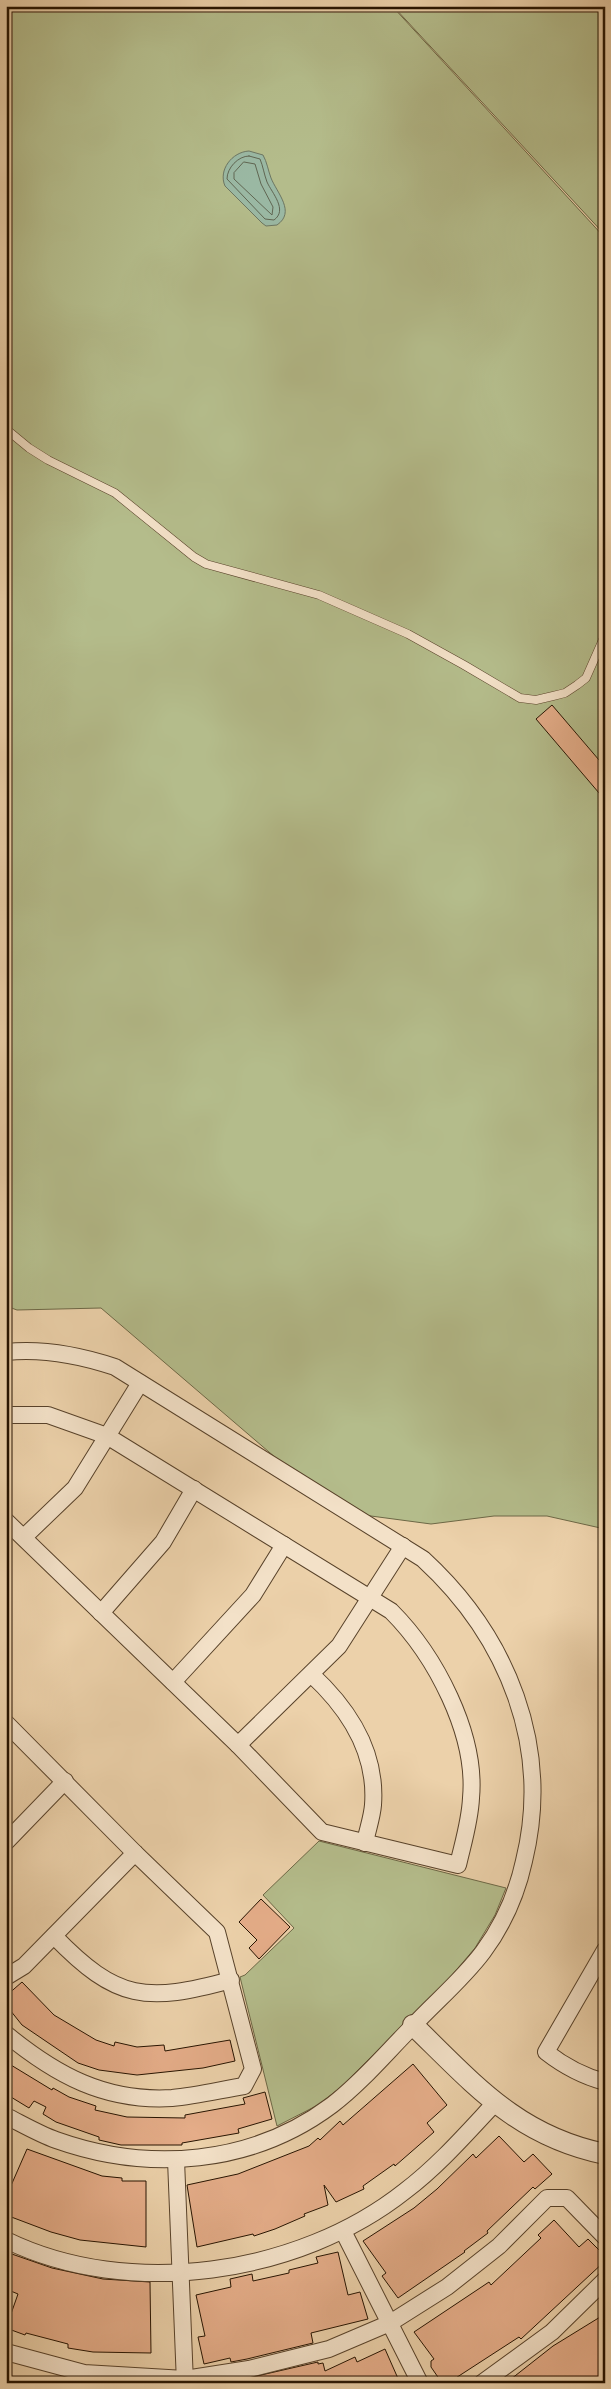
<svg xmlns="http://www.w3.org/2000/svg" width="611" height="2389" font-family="Alegreya,serif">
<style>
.green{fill:#b4bc8b;stroke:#6d6846}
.water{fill:#9ab8a3;stroke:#6c7662}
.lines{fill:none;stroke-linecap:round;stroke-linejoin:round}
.shore{stroke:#606652;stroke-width:1}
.building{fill:#e5ad89;stroke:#261300}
.service-casing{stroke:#58422a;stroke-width:9}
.minor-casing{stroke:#58422a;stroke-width:18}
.tertiary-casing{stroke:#58422a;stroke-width:22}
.service{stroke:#f3e1c8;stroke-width:8}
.minor{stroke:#f3e1c8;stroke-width:16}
.tertiary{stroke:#f3e1c8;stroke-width:20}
</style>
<rect width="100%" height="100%" fill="#ecd1aa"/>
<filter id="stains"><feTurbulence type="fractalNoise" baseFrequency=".004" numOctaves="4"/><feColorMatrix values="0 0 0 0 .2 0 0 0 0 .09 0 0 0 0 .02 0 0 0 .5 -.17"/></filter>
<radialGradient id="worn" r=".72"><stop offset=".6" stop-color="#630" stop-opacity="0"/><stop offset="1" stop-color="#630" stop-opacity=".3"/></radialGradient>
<g class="green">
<polygon points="6,6 392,6 605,238 605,1529 547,1516 494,1516 431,1524 356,1514 304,1482 101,1308 17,1310 6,1306"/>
<polygon points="393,6 605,6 605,235"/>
<polygon points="319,1841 506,1888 495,1915 475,1948 447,1981 341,2087 318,2105 277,2126 240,1977 245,1975 294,1928 263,1895"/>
</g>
<path class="water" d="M249,151l14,4c4,7 5,15 8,23 6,15 25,34 6,47l-11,1 -4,-3 -37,-37c-7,-16 7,-34 24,-35z"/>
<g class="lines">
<g class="shore">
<path d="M249,156l11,3c3,7 4,15 7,23 5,11 21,28 7,38l-9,-1 -38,-40c0,-11 11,-23 22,-23z"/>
<polygon points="244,162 255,164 261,184 273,207 272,215 234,179 234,173"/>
</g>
</g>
<g class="building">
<polygon points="552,705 605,767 605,800 536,719"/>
<polygon points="261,1899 290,1927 259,1959 249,1948 257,1940 239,1922"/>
<polygon points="22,1982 54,2015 96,2040 114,2046 115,2042 137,2047 164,2045 165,2051 230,2040 235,2061 203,2068 137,2075 99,2070 78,2063 22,2025 6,2005 6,1996"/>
<polygon points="6,2062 52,2090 53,2088 69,2097 96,2106 95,2110 127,2117 185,2118 185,2115 245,2104 243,2098 265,2092 272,2119 238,2129 239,2133 182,2143 182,2145 121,2145 99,2140 99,2137 56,2122 43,2114 46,2107 34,2101 29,2108 6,2094"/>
<polygon points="413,2064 447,2105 427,2123 434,2132 395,2166 394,2164 363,2186 364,2189 336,2202 324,2185 328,2205 304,2214 305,2216 275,2229 254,2236 253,2234 197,2247 187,2185 238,2174 309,2146 318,2138 320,2140 340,2121 343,2125"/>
<polygon points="499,2136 524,2162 533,2154 552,2174 535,2189 533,2187 487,2231 488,2233 464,2251 465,2252 398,2298 382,2276 386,2273 363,2241 414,2208 437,2189 473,2154 476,2158"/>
<polygon points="27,2149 102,2176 122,2178 122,2181 146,2181 146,2247 80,2240 51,2232 6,2215 6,2197"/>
<polygon points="554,2220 579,2247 588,2239 605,2256 605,2261 521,2339 519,2337 448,2383 442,2383 431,2367 431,2361 434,2359 414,2332 489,2282 491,2285 541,2238 538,2235"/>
<polygon points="6,2252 52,2268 103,2279 150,2282 151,2353 93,2352 68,2348 68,2344 26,2333 25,2335 6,2328 18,2294 6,2289"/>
<polygon points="338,2252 348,2295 360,2292 368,2319 311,2333 313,2343 247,2359 231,2362 230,2358 204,2364 198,2337 205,2336 196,2295 231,2287 230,2279 252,2274 253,2281 289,2273 289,2270 318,2263 316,2257"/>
<polygon points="605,2314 605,2383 506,2383 553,2346"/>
<polygon points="385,2349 400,2383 235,2381 318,2362 318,2364 323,2363 325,2371 355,2357 357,2362"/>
</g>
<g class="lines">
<g class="service-casing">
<polyline id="service" points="6,429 29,448 48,460 115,493 194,557 206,564 319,595 408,634 464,665 520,698 536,700 553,696 565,693 577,685 586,678 605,635"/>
</g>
<g class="minor-casing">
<g id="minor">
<path d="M6,1352c38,-4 73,3 109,15l308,192c85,78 129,188 101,302 -7,32 -21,64 -41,91 -21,28 -48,50 -72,76 -25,25 -50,55 -79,77 -80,60 -183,68 -276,35 -17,-6 -34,-16 -50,-24"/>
<path d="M6,1415h42l59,21 284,175c44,44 86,123 80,187 -1,23 -8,45 -13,67l-136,-33 -84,-87 -232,-224"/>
<polyline points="24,1537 75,1488 140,1383"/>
<polyline points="101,1613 163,1542 194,1489"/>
<path d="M311,1674c38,35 66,78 62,131 -1,13 -6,26 -8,38"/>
<polyline points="173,1682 253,1595 284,1545"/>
<path d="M6,1723l129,130 82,79 36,137 -9,17c-24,4 -48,10 -72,12 -67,4 -116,-23 -166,-64"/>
<polyline points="238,1745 339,1646 403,1546"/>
<polyline points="6,1842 65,1781"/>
<path d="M54,1936c63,65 92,67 177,44"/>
<path d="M605,1950l-59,102c18,14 36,24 59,30"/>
<polyline points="6,1977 24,1966 135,1853"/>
<polyline points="176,2160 185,2383"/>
<polyline points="343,2231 420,2383"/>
<path d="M6,2240c123,60 293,35 399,-49 33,-25 61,-57 89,-87"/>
<polyline points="6,2352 84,2373 185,2379 249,2369 329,2349 390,2323 447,2287 499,2246 547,2198 567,2198 605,2237"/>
<polyline points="482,2383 552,2332 605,2280"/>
</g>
</g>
<g class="tertiary-casing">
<path id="tertiary" d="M413,2025c61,59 104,111 192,129"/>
</g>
<use href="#service" class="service"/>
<use href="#minor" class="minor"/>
<use href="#tertiary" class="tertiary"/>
</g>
<rect width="611" height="2389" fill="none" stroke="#ecd1aa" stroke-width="25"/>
<rect x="8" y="8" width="596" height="2374" fill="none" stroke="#261300" stroke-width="2.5"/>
<rect x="12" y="12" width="586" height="2364" fill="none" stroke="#261300"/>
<rect width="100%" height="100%" filter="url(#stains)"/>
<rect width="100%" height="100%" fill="url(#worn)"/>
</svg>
